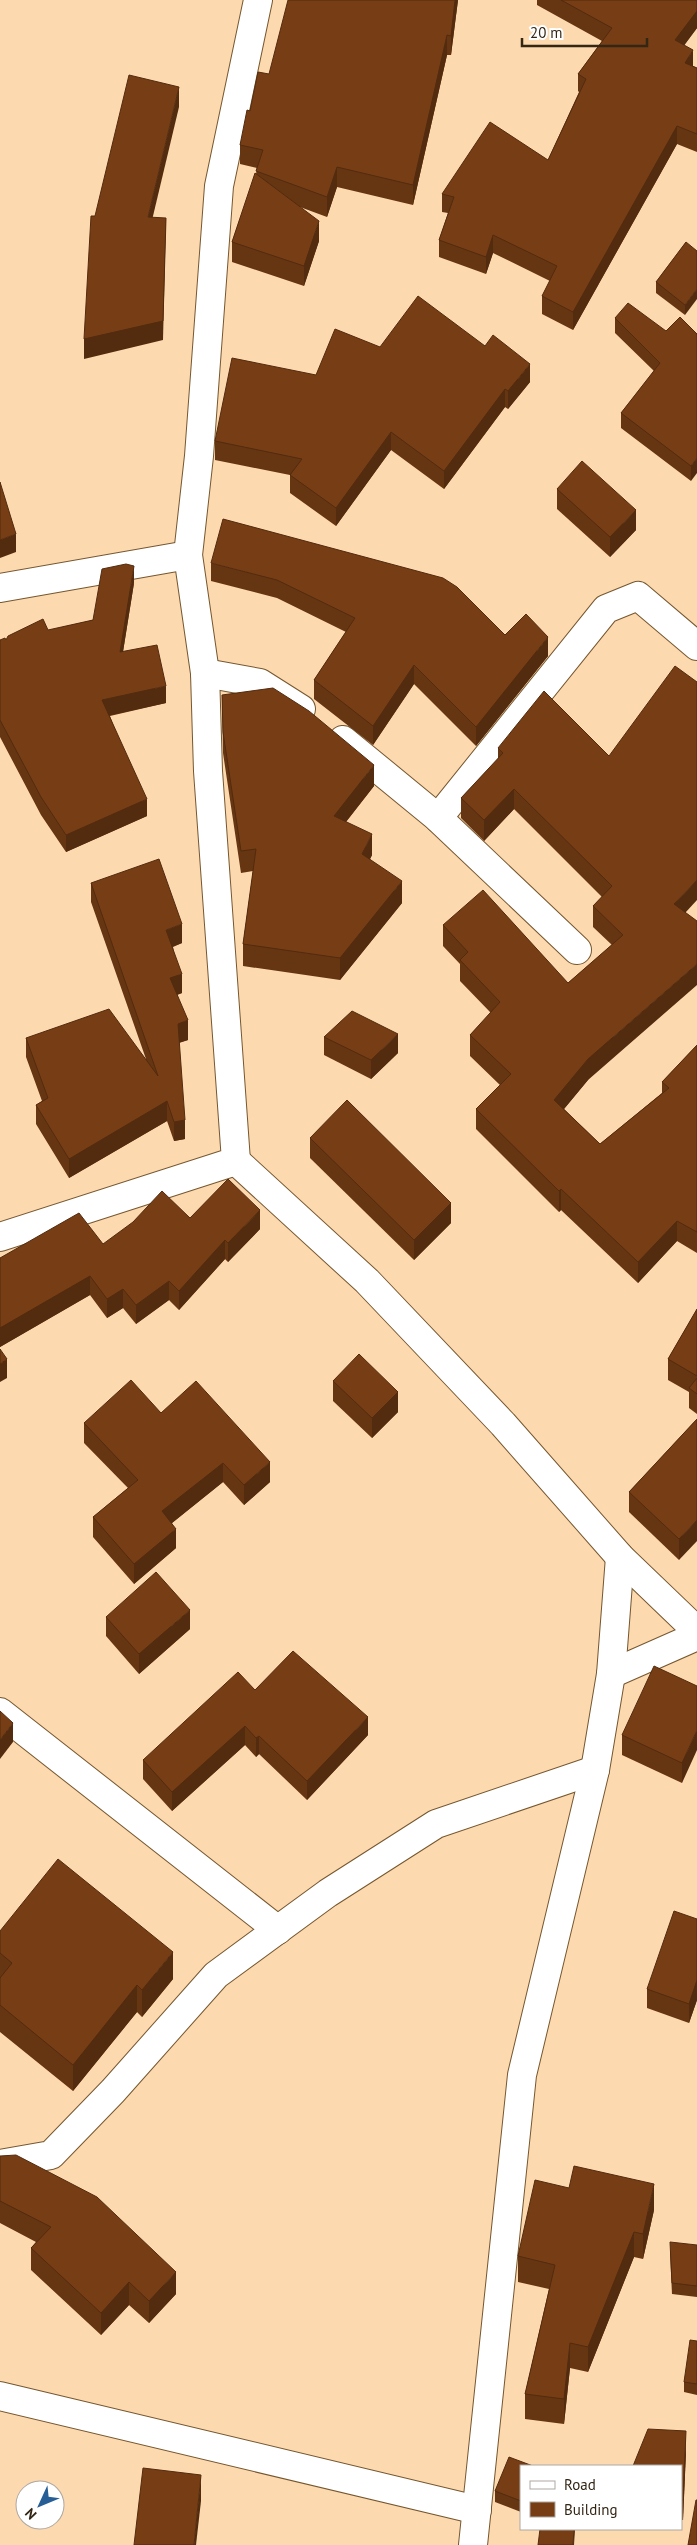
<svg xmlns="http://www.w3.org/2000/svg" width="697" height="2545" font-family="'PT Sans',sans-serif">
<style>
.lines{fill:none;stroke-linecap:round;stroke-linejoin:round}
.minor-casing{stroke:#75572f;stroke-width:30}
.minor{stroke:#fff;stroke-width:28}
.wall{fill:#663512}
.shaded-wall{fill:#532b0f}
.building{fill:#773e15;stroke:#532b0f}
</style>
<rect width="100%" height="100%" fill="#fdd9af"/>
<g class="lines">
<g class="minor-casing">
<g id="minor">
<polyline points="0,588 188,555"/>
<polyline points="205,673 260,683 301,709"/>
<polyline points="343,740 438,818 577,950"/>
<polyline points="438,818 606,609 638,596 697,646"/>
<polyline points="236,1161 367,1281 503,1424 620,1557 697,1631"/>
<polyline points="0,1237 236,1161 208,771 205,673 188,555 199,456 219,186 258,0"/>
<polyline points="611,1674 697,1636"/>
<polyline points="0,1712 278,1930"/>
<polyline points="0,2164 51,2155 113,2091 216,1975 328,1893 436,1824 595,1770"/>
<polyline points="0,2396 477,2510"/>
<polyline points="473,2545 522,2075 595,1770 611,1674 620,1557"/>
</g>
</g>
<use href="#minor" class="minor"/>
</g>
<g class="wall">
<polygon points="458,0 451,55 447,55 413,205 337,187 327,217 300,207 319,241 304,286 232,262 232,242 256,174 257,168 240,164 240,145 250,111 269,74"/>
<polygon points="537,0 697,0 697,28 684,45 693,66 697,68 697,152 677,144 573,330 542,314 542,296 550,281 493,253 486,274 439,257 439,240 448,213 442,212 442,194 548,160 579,92 578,91 578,74 602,41 537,5"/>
<polygon points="686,242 685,315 656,293 656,282"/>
<polygon points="615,318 666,331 697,334 691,481 621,428 621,413 654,371 615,333"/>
<polygon points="380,347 530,382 508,409 505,407 444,489 391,450 336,526 290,493 290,475 215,460 215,441 316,375"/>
<polygon points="557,489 636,530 610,557 557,509"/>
<polygon points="211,563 505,635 548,656 476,746 414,684 373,745 314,699 314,680 346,632 277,598 211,581"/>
<polygon points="134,583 123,652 166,703 110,716 147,816 66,852 41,815 0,737 0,640 6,640 93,620"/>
<polygon points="222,695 374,786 346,822 372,855 370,859 402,903 340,980 243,966 243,944 253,871 241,873 223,753"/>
<polygon points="498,748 685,913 588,1080 564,1109 600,1144 662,1093 662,1082 697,1045 697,1253 677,1241 638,1283 561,1210 559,1212 476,1129 476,1109 500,1085 470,1056 470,1035 491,1013 460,981 460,964 443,946 443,925 568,983 612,945 593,927 593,906 602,897 514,809 484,841 461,818 461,798 498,759"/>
<polygon points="91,883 182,943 173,947 182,993 177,995 188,1040 179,1043 185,1139 174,1141 167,1121 69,1178 36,1124 36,1105 42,1101 26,1057 26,1038 146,1059 91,902"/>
<polygon points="324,1037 398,1053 371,1079 324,1055"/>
<polygon points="310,1138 451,1223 414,1260 310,1158"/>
<polygon points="190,1218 260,1229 228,1262 225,1259 179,1310 169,1300 136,1324 123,1308 107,1318 90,1295 0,1347 0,1258 103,1244"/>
<polygon points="697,1309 697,1414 689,1408 689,1392 668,1380 668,1359"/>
<polygon points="333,1381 398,1412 372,1438 333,1401"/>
<polygon points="161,1413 270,1482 244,1505 223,1482 172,1523 176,1548 134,1584 93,1537 93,1517 128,1488 84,1443 84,1423"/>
<polygon points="697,1419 679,1560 629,1512 629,1492"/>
<polygon points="106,1617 190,1629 139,1674 106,1636"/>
<polygon points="697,1686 682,1783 622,1755 622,1735"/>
<polygon points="255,1690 368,1735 307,1800 259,1754 256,1757 245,1745 172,1811 143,1779 143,1760"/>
<polygon points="697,1919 697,2000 689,2023 647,2008 647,1989"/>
<polygon points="0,1931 173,1979 142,2017 137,2012 73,2091 0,2032"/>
<polygon points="0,2156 176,2294 149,2323 129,2305 101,2335 31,2270 31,2248 36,2242 0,2223"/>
<polygon points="654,2210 643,2259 634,2257 588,2372 570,2368 564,2424 525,2419 525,2394 549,2289 518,2282 518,2256"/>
<polygon points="697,2245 697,2297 672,2294 670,2252"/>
<polygon points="697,2341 697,2395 684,2392 684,2382"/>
<polygon points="686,2451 683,2520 681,2520 681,2466"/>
<polygon points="521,2466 521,2512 495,2502 495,2491"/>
</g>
<g class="shaded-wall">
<polygon points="455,0 458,0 451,55 451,36"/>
<polygon points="697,11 697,28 675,58 675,40"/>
<polygon points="447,35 447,55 413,205 413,185"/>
<polygon points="693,50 693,68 685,63"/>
<polygon points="179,87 179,107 148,237 148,217"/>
<polygon points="677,126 677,144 573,330 573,312"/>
<polygon points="337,167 337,187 327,217 327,197"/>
<polygon points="166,218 163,340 84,359 84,339"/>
<polygon points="319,221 319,241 304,286 304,266"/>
<polygon points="493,235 493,253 486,274 486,257"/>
<polygon points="697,289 697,299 685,315 685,305"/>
<polygon points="530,364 530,382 508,409 508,391"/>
<polygon points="505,389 505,407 444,489 444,471"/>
<polygon points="391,432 391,450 336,526 336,508"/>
<polygon points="697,458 697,473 691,481 691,466"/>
<polygon points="636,510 636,530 610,557 610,537"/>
<polygon points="16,534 16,552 0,558 0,540"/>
<polygon points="134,566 134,583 120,670 120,652"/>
<polygon points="548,637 548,656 476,746 476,727"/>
<polygon points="414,665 414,684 373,745 373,726"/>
<polygon points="166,686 166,703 102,717 102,700"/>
<polygon points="374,765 374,786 334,837 334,816"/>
<polygon points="514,789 514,809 484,841 484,820"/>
<polygon points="147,799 147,816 66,852 66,835"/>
<polygon points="372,834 372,855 362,875 362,854"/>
<polygon points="697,880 697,900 674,925 674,904"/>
<polygon points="402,881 402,903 340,980 340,958"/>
<polygon points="182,924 182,943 166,949 166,930"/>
<polygon points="697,964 697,985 588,1080 554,1121 554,1100 588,1059"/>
<polygon points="182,974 182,993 170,997 170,978"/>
<polygon points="188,1020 188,1040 178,1043 178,1024"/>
<polygon points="398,1034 398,1053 371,1079 371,1060"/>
<polygon points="167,1101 167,1121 69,1178 69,1159"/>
<polygon points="185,1120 185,1139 174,1141 174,1122"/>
<polygon points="561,1189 561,1210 559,1212 559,1191"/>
<polygon points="451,1203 451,1223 414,1260 414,1240"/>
<polygon points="260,1210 260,1229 228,1262 228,1243"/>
<polygon points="677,1221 677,1241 638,1283 638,1262"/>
<polygon points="225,1240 225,1259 179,1310 179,1291"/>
<polygon points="90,1276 90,1295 0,1347 0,1328"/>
<polygon points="169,1281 169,1300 136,1324 136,1305"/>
<polygon points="123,1289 123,1308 107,1318 107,1299"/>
<polygon points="7,1359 7,1378 0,1382 0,1364"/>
<polygon points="398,1392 398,1412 372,1438 372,1418"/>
<polygon points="270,1462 270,1482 244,1505 244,1485"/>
<polygon points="223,1463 223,1482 162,1531 162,1511"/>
<polygon points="697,1520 697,1541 679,1560 679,1539"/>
<polygon points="176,1529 176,1548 134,1584 134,1564"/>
<polygon points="190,1610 190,1629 139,1674 139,1654"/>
<polygon points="368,1717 368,1735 307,1800 307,1781"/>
<polygon points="13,1723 13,1742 0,1759 0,1740"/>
<polygon points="245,1726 245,1745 172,1811 172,1792"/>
<polygon points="697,1730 697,1750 682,1783 682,1763"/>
<polygon points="259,1736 259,1754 256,1757 256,1738"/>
<polygon points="173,1952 173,1979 142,2017 142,1990"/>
<polygon points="697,1980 697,2000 689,2023 689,2004"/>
<polygon points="137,1985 137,2012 73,2091 73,2065"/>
<polygon points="654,2184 654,2210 643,2259 643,2234"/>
<polygon points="634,2232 634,2257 588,2372 588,2347"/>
<polygon points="176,2272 176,2294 149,2323 149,2301"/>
<polygon points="129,2282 129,2305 101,2335 101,2313"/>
<polygon points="570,2343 570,2368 564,2424 564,2399"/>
<polygon points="686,2431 686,2451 683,2520 683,2500"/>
<polygon points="201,2475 201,2501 196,2545 194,2545"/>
<polygon points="574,2529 575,2529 574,2545 573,2545"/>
</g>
<g class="building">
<polygon points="288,0 455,0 451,36 447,35 413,185 337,167 327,197 256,171 263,150 240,145 247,110 250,111 258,72 269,74"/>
<polygon points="561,0 697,0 697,11 675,40 693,50 685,63 697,68 697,134 677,126 573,312 542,296 557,266 493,235 486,257 439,240 454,197 442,194 490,122 548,160 586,79 578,74 612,28"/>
<polygon points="129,75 179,87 148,217 166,218 163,321 84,339 91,216 95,216"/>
<polygon points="255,173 319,221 304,266 232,242"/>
<polygon points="686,242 697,251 697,289 685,305 656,282"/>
<polygon points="418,296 485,346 493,335 530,364 508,391 505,389 444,471 391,432 336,508 290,475 302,459 215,441 232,358 316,375 335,329 380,347"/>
<polygon points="628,303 666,331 680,317 697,334 697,458 691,466 621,413 660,363 615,318"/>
<polygon points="582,461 636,510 610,537 557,489"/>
<polygon points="0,482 16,534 0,540"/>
<polygon points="223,519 443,578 457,587 505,635 526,614 548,637 476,727 414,665 373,726 314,680 355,618 277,580 211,563"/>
<polygon points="126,564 134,566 120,652 157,645 166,686 102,700 147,799 66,835 41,797 0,720 0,640 5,638 6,640 8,636 43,619 48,630 93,620 102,569"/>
<polygon points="675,666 697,682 697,880 674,904 697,921 697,964 588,1059 554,1100 600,1144 669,1088 662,1082 697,1045 697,1232 677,1221 638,1262 561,1189 559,1191 476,1109 511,1074 470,1035 500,1002 460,960 468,952 443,925 483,890 568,983 623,935 593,906 612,886 514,789 484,820 461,798 503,753 498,748 544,691 609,756"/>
<polygon points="273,688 309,711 374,765 334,816 372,834 362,854 402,881 340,958 243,944 256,849 241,851 223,732 222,695"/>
<polygon points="159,859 182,924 166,930 182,974 170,978 188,1020 178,1024 185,1120 174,1122 167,1101 69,1159 36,1105 48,1098 26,1038 109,1009 158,1076 91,883"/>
<polygon points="352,1011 398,1034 371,1060 324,1037"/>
<polygon points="347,1100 451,1203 414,1240 310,1138"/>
<polygon points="228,1179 260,1210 228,1243 225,1240 179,1291 169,1281 136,1305 123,1289 107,1299 90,1276 0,1328 0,1258 79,1213 103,1244 133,1222 162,1191 190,1218"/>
<polygon points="697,1309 697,1376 668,1359"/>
<polygon points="0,1349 7,1359 0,1364"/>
<polygon points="359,1354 398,1392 372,1418 333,1381"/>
<polygon points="697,1378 697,1394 689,1388"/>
<polygon points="131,1380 161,1413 196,1381 270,1462 244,1485 223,1463 162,1511 176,1529 134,1564 93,1517 138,1480 84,1423"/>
<polygon points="697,1419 697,1520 679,1539 629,1492"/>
<polygon points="156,1572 190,1610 139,1654 106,1617"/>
<polygon points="293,1651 368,1717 307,1781 259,1736 256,1738 245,1726 172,1792 143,1760 238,1672 255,1690"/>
<polygon points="654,1666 697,1686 697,1730 682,1763 622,1735"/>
<polygon points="0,1711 13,1723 0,1740"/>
<polygon points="58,1859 173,1952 142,1990 137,1985 73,2065 0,2005 0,1978 12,1963 0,1953 0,1931"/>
<polygon points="674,1911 697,1919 697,1980 689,2004 647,1989"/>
<polygon points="16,2155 97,2197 176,2272 149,2301 129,2282 101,2313 31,2248 51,2227 0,2201 0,2156"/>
<polygon points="574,2166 654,2184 643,2234 634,2232 588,2347 570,2343 564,2399 525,2394 555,2265 518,2256 535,2180 569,2188"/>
<polygon points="670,2242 697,2245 697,2286 672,2283"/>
<polygon points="690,2340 697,2341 697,2384 684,2382"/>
<polygon points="648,2429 686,2431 683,2500 681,2500 681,2466 633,2466"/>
<polygon points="509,2457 533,2466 521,2466 521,2501 495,2491"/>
<polygon points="143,2468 201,2475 194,2545 134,2545"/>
<polygon points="696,2500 697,2500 697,2545 688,2545"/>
<polygon points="540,2529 574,2529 573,2545 538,2545"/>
</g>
<rect x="520" y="2465" width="162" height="65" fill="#ffffff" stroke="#ada8a1"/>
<rect x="530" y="2481" width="25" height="8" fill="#ffffff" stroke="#ada8a1"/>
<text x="564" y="2490" font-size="15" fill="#332615">Road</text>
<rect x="530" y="2502" width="25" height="15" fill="#773e15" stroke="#ada8a1"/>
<text x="564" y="2515" font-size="15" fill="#332615">Building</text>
<g transform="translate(40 2505) rotate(226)"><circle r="24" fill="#ffffff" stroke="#ada8a1"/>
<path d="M0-4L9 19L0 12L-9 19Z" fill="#275e96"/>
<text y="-8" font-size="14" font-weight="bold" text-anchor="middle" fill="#332615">N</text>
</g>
<path d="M522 38v8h125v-8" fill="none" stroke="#332615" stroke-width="2.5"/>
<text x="530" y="38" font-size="15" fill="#332615" stroke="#ffffff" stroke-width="4" paint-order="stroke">20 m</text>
</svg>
